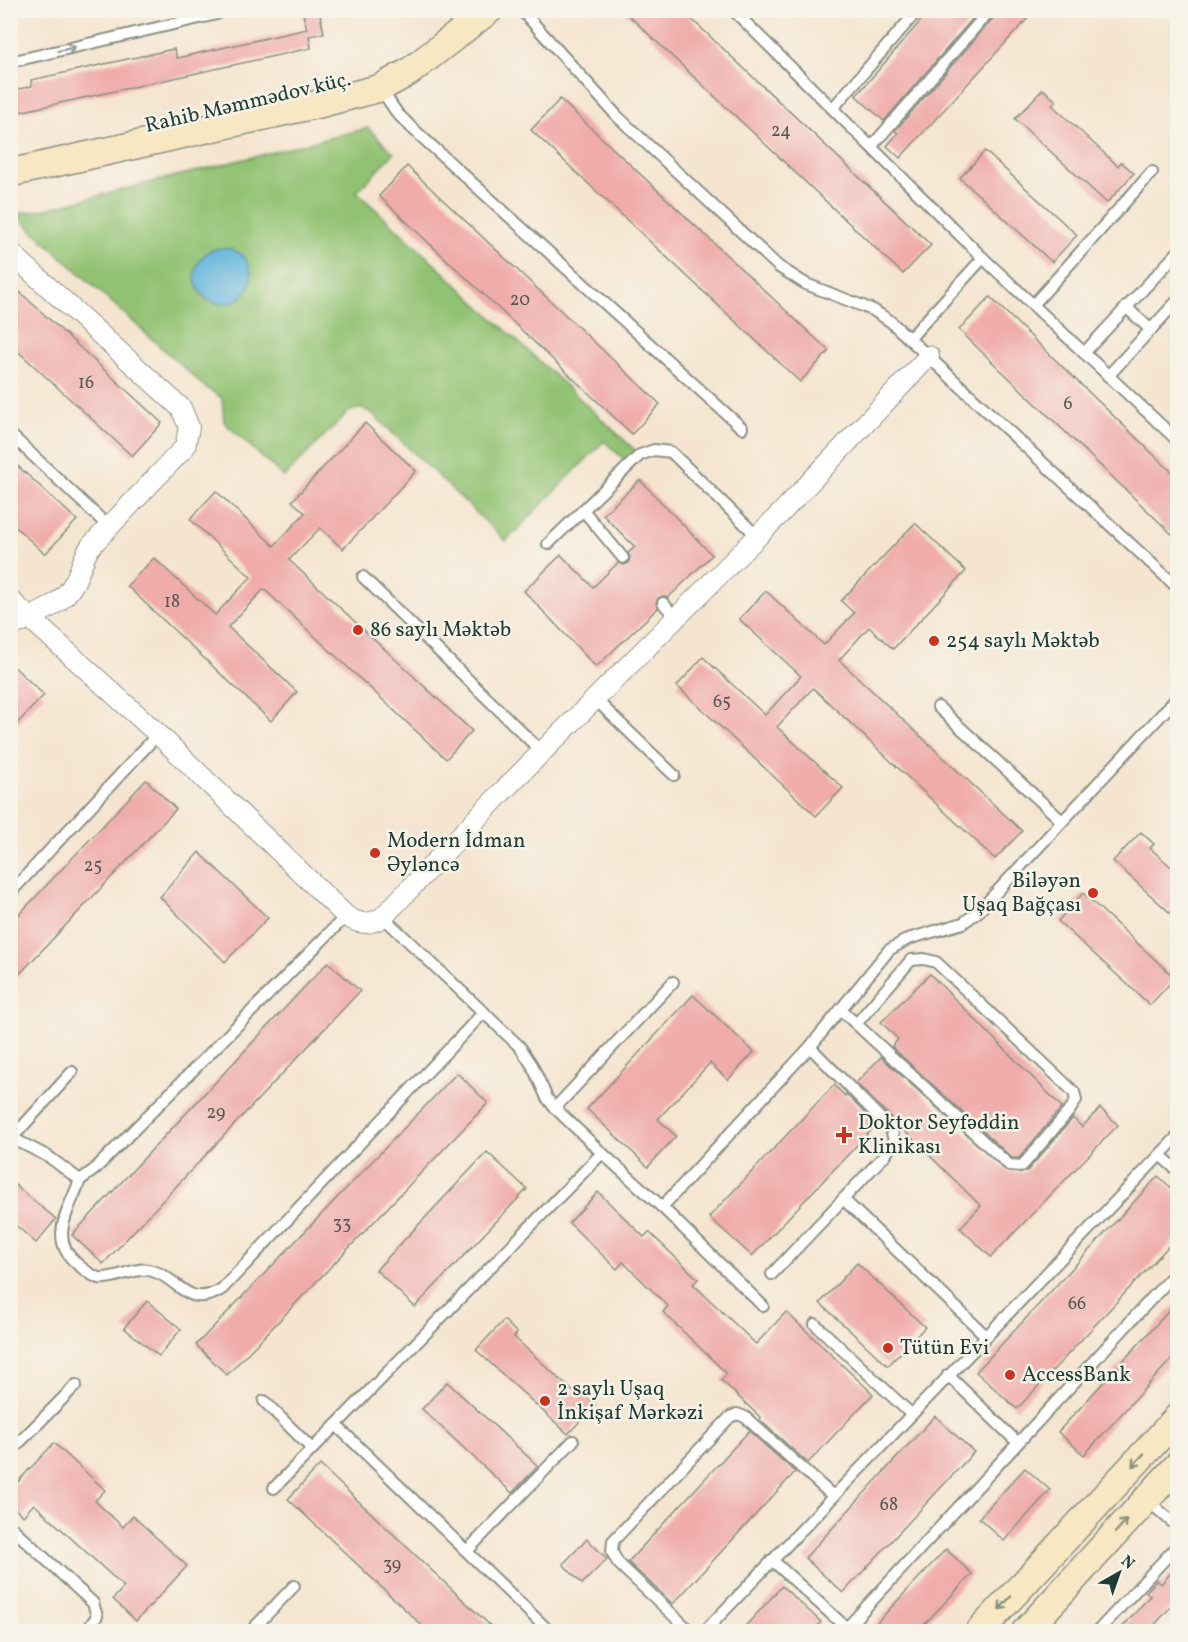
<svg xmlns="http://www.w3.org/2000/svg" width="1188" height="1642" font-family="Vollkorn,serif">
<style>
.green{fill:#91c272;stroke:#588053;stroke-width:1.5}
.water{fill:#62b5de;stroke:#407989;stroke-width:1.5}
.building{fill:#efacaa}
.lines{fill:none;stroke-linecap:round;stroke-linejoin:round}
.lane-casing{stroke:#8a9182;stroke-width:14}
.street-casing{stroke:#8a9182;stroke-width:22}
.secondary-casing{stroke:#8a9182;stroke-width:30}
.lane{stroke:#fff;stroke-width:10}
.street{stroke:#fff;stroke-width:20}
.secondary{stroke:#f7e8c3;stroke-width:27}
.oneway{stroke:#8f9e9a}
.oneway2{stroke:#8b927c}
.poi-dot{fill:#c8321e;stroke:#f7f3e8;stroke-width:2}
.labels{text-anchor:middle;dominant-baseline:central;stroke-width:5;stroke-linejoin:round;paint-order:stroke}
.number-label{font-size:18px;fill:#535952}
.street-label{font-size:21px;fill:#1f3d34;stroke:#f7f3e8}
.poi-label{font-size:21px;fill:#1f3d34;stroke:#f7f3e8;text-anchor:start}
</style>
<rect width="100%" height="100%" fill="#f7f3e8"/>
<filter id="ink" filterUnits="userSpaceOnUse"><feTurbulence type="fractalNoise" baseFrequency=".0167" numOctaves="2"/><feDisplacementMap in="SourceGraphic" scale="12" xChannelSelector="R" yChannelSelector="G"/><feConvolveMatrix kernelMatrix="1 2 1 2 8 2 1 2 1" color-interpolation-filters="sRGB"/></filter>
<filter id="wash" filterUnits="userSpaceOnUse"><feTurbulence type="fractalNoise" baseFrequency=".008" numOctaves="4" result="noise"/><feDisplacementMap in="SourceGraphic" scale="24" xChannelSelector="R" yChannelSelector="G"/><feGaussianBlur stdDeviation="1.35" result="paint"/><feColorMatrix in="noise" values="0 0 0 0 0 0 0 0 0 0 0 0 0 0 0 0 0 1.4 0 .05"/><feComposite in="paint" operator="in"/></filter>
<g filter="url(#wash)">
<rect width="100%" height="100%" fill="#f5e5d0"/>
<path class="green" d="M368,128l26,25 -37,39 281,261 -12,8 -22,-20 -98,100 -132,-126c-8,-7 -16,-8 -26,-3l-64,65 -60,-55 -2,-24 -17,-11 -183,-166 -10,-7 26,-3z"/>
<circle class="water" cx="223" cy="276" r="28"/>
<g id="blocks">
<g class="building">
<polygon points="302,10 319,10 324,33 309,36 311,48 10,114 10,91 32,86 31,80 174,49 177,58 307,29"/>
<polygon points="623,10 682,10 931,245 903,274"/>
<polygon points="930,10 980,10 884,121 856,96"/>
<polygon points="997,10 1020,10 1028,18 900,158 887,146 898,133 895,131 996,15"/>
<polygon points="1043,89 1056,101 1052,105 1118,166 1121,162 1134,173 1107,203 1015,119"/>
<polygon points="560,99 829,351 800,382 531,130"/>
<polygon points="985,151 1077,235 1052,262 960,178"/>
<polygon points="407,166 660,404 632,434 379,196"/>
<polygon points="10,283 162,423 132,456 10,344"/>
<polygon points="990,297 1178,478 1178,540 959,330"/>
<polygon points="365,423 416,471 343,549 320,528 289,560 472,731 446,759 264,589 228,627 297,692 271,721 127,586 154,558 215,615 251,577 190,519 216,491 274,546 305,513 292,501"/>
<polygon points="10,459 77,520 45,554 10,522"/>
<polygon points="640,480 712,555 668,598 662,596 658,598 656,604 658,608 596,667 524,591 561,555 593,587 618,563 624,565 628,563 630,557 628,553 635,547 603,515"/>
<polygon points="915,523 966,571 893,649 869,627 839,660 1022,831 995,859 813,688 777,727 843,788 816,816 677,686 703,657 765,715 801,676 739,619 766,591 824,645 854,613 841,601"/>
<polygon points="10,663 44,695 10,731"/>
<polygon points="146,780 176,809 10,984 10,924"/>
<polygon points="1141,832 1154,844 1150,848 1178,873 1178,920 1113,861"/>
<polygon points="199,852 268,918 225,962 160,897"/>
<polygon points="1083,893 1175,978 1150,1005 1058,921"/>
<polygon points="328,962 360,991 103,1264 72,1235"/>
<polygon points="930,974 1062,1107 1019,1158 1012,1158 892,1047 898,1039 881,1022"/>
<polygon points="693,995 754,1052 728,1080 710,1063 658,1119 676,1136 648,1167 587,1109"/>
<polygon points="881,1057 1008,1172 1021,1173 1027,1171 1073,1118 1082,1127 1100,1108 1118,1125 991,1257 960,1228 981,1206 856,1083"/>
<polygon points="457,1073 488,1103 227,1375 196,1345"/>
<polygon points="834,1085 845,1096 846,1094 876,1125 752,1256 709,1217"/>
<polygon points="487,1152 527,1189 415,1307 376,1270"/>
<polygon points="1158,1176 1178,1194 1178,1236 1017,1409 976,1372"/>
<polygon points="10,1181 56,1219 36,1243 10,1220"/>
<polygon points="598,1192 644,1237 649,1232 698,1279 693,1284 756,1344 786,1312 873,1394 808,1463 760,1420 761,1418 721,1380 727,1374 663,1312 668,1306 623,1262 617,1269 569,1223"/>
<polygon points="857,1263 925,1327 888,1366 820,1303"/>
<polygon points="147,1301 181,1329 159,1356 124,1328"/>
<polygon points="1178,1301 1178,1352 1084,1455 1058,1432"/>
<polygon points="504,1320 517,1333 514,1337 579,1397 582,1393 595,1405 568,1434 476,1350"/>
<polygon points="447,1382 538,1466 512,1493 422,1409"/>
<polygon points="935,1416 974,1452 843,1593 805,1558"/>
<polygon points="749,1431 795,1472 673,1604 628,1562"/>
<polygon points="54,1443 105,1490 95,1501 123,1527 133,1516 187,1566 136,1621 113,1599 124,1587 34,1504 23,1516 10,1504 10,1490"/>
<polygon points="320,1465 497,1632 429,1632 288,1499"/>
<polygon points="1025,1468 1050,1490 1004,1541 979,1518"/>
<polygon points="587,1539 607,1559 582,1584 563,1564"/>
<polygon points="946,1549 972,1574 917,1632 868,1632"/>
<polygon points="1178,1565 1178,1599 1148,1632 1118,1632 1150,1596 1146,1592 1157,1580 1161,1584"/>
<polygon points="782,1586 821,1622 812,1632 740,1632"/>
</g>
</g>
</g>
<g filter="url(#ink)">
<use href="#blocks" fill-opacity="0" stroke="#8a9182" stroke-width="1.5"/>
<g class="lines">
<g class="lane-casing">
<g id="lane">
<polyline points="520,10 525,14 618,117 779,267 806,284 873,310 890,321 1178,588"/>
<polyline points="733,10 983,258 1178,441"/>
<polyline points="10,62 217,14 223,10"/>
<polyline points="380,88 397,113 412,128 742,428"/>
<polyline points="833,108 918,10"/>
<polyline points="872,146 990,10"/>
<polyline points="1033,305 1152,172"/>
<polyline points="1126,307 1151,330"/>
<polyline points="910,338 983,258"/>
<polyline points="1084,353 1178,252"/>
<polyline points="1108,376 1178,300"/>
<polyline points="10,434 108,526"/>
<polyline points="583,510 623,558"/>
<polyline points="548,544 640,455 654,450 671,452 758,537"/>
<polyline points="363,577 542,752"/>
<polyline points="663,603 676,618"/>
<polyline points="595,699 674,775"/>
<polyline points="938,707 1062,821"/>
<polyline points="10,893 158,734"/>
<polyline points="383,917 520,1047 532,1065 547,1098 555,1108 602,1153 662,1207 763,1306"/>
<polyline points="841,1010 1009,1165 1022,1166 1070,1110 1076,1100 1074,1092 936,962 924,959 911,960 856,1024"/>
<polyline points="555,1108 673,982"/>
<polyline points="12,1138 72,1072"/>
<polyline points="10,1139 12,1138 49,1157 80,1180 94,1170 346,916"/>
<polyline points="1160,1155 1178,1171"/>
<path d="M80,1180c-11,30 -32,58 -4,83 7,6 15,13 23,15 17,2 34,-11 50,-8 31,7 37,41 73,19l262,-277"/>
<polyline points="843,1199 986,1336"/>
<polyline points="662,1207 810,1047 889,950 908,939 963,923 979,911 1178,697"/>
<polyline points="772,1274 886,1154 894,1140 891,1129 810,1047"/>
<polyline points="815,1324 911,1414"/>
<polyline points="948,1375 1017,1442"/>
<polyline points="264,1401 312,1449"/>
<polyline points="10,1452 76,1385"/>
<polyline points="274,1488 336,1425"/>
<polyline points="1146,1499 1178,1527"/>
<polyline points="10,1526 93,1603 97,1616 86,1632"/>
<polyline points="467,1551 573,1441"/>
<polyline points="772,1560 851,1632"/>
<polyline points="250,1632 294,1586"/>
<polyline points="550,1632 336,1425 602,1153"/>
<polyline points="691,1632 618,1563 612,1552 613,1541 730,1417 737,1414 745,1417 833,1496"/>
<polyline points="704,1632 1178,1136"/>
<polyline points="843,1632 1178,1270"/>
<polyline points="1097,1632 1178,1545"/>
</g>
</g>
<g class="street-casing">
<g id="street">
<path d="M10,252l171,156 8,19 -4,20 -95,100c-7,11 -9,22 -15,34 -12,25 -42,35 -65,46"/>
<path d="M10,600l148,134 188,182c14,9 23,9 37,1l117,-123 279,-279 150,-159"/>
</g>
</g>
<g class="secondary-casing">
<g id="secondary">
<polyline points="10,173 323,103 380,88 409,72 489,10"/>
<polyline points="979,1632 1178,1417"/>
<polyline points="1025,1632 1178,1465"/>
</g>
</g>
<use href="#lane" class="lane"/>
<use href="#street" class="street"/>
<use href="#secondary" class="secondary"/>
</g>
<defs><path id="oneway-shaft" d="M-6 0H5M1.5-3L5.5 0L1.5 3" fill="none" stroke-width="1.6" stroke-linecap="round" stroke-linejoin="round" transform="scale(1.5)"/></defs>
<use class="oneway" href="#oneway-shaft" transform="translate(67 49) rotate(-13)"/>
<g class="oneway2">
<use href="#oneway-shaft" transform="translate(1138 1460) rotate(133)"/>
<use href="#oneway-shaft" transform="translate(1121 1526) rotate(-48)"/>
<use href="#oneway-shaft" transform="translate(1005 1603) rotate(133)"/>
</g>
</g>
<g class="poi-dot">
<circle cx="358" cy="630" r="6"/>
<circle cx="934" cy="641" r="6"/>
<circle cx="375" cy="853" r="6"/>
<circle cx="1093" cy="893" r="6"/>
<path d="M841 1126h6v6h6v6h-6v6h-6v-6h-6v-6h6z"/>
<circle cx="888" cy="1348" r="6"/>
<circle cx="1010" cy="1375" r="6"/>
<circle cx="545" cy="1401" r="6"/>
</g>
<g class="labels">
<g class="number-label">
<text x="781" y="131">24</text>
<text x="520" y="300">20</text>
<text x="86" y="383">16</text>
<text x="1068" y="404">6</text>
<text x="172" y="602">18</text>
<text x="722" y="702">65</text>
<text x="93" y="866">25</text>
<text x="216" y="1113">29</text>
<text x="342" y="1224">33</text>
<text x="1077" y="1304">66</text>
<text x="889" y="1505">68</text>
<text x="392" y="1565">39</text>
</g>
<g class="street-label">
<text transform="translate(248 103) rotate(-13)">Rahib Məmmədov küç.</text>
</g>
<g class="poi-label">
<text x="370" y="630">86 saylı Məktəb</text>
<text x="946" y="641">254 saylı Məktəb</text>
<text x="387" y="841">Modern İdman<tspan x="387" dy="24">Əyləncə</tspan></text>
<text x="1081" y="881" text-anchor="end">Biləyən<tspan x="1081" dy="24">Uşaq Bağçası</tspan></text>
<text x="858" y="1123">Doktor Seyfәddin<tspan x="858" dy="24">Klinikası</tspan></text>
<text x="900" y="1348">Tütün Evi</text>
<text x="1022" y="1375">AccessBank</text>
<text x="557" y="1389">2 saylı Uşaq<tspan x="557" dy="24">İnkişaf Mərkəzi</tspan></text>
</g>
</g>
<rect width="1188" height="1642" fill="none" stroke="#f7f3e8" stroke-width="36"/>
<g transform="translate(1119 1573) rotate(40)" stroke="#f7f3e8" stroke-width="4.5" paint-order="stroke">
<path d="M0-4.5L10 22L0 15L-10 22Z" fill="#1f3d34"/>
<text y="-9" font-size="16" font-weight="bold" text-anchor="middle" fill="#1f3d34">N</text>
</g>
</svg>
